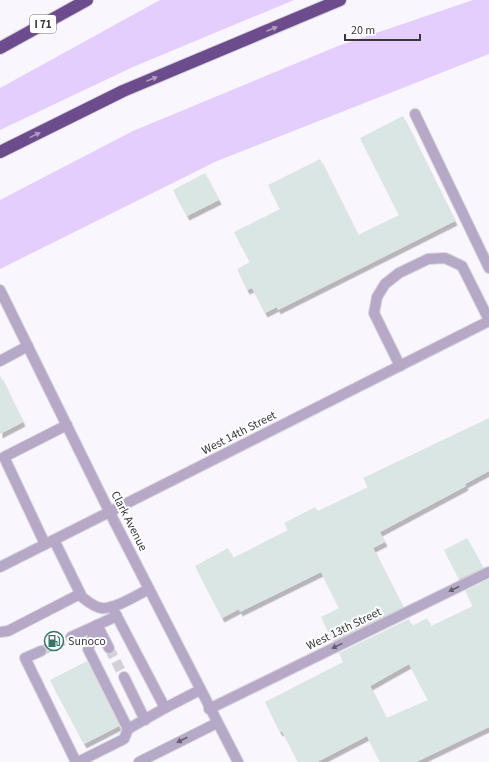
<svg xmlns="http://www.w3.org/2000/svg" width="489" height="762" font-family="'Source Sans 3',sans-serif">
<style>
.green{fill:#e4cefe}
.building{fill:#dae6e3;fill-rule:evenodd;filter:url(#shadow)}
.lines{fill:none;stroke-linecap:round;stroke-linejoin:round}
.minor-tunnel{stroke:#d3d0d7;stroke-width:10;stroke-dasharray:10 5;stroke-linecap:butt}
.minor-casing{stroke:#d7d4db;stroke-width:12}
.highway-casing{stroke:#d7d4db;stroke-width:14}
.minor{stroke:#b6a8c7;stroke-width:10}
.highway{stroke:#6c4c8c;stroke-width:12}
.oneway{fill:#ae9dc0}
.oneway2{fill:#655f6c}
.labels{text-anchor:middle;dominant-baseline:central;stroke-width:4;stroke-linejoin:round;paint-order:stroke}
.shield{fill:#fff;stroke:#747376;stroke-width:1}
.shield-label{font-size:11px;font-weight:bold;fill:#39373b}
.street-label{font-size:12px;fill:#39373b;stroke:#fff}
.poi-label{font-size:12px;fill:#39373b;stroke:#fff;text-anchor:start}
</style>
<defs>
<filter id="shadow"><feDropShadow dx="2.5" dy="4.5" stdDeviation="0" flood-color="#0004"/></filter>
</defs>
<rect width="100%" height="100%" fill="#faf6fe"/>
<g class="green">
<polygon points="160,0 294,0 133,67 0,130 0,88"/>
<polygon points="473,0 489,0 489,54 217,161 0,269 0,200 133,131 338,46"/>
</g>
<g class="building">
<polygon points="403,116 455,221 278,310 277,307 265,313 252,288 247,290 237,269 250,262 234,232 280,209 268,185 320,159 358,235 399,215 360,138"/>
<polygon points="205,173 219,200 187,216 173,190"/>
<polygon points="0,375 23,422 0,434"/>
<polygon points="489,418 489,471 465,484 466,486 380,532 385,542 373,548 403,607 333,641 321,617 339,608 321,572 240,612 239,609 222,618 195,566 228,548 233,558 288,530 284,523 315,507 318,511 368,487 363,478"/>
<polygon points="467,538 483,568 459,579 444,550"/>
<path d="M489,579v148l-73,35h-36l-13,-26 -50,26h-19l-16,-31 -2,1 -15,-30 78,-40 -4,-9 70,-34 3,7 15,-8 4,8 42,-20 -8,-15zM409,664l19,36 -42,18 -16,-32z"/>
<polygon points="87,661 119,726 84,744 50,680"/>
</g>
<g class="lines">
<g class="minor-tunnel">
<polyline points="109,648 124,677"/>
<polyline points="41,651 71,637"/>
</g>
<g class="minor-casing">
<g id="minor">
<polyline points="415,114 489,268"/>
<polyline points="0,290 110,513 238,762"/>
<polyline points="0,361 28,346"/>
<polyline points="400,366 374,313 377,297 385,284 399,273 428,259 445,258 462,266 489,320"/>
<path d="M54,540l28,57c5,4 12,10 19,11 13,2 36,-13 48,-19"/>
<polyline points="45,544 4,457 67,425"/>
<polyline points="0,567 489,321"/>
<polyline points="97,625 88,649 128,729 165,708 112,607"/>
<polyline points="97,625 109,648"/>
<polyline points="0,632 8,631 80,594"/>
<polyline points="71,637 117,616"/>
<polyline points="41,651 25,658 76,762"/>
<polyline points="124,677 145,720"/>
<polyline points="165,708 200,690"/>
<polyline points="209,709 489,572"/>
<polyline points="78,762 124,739 128,729"/>
<polyline points="139,762 217,723"/>
</g>
</g>
<g class="highway-casing">
<g id="highway">
<polyline points="0,48 87,0"/>
<polyline points="0,152 123,91 340,0"/>
</g>
</g>
<use href="#minor" class="minor"/>
<use href="#highway" class="highway"/>
</g>
<defs><path id="oneway-solid" d="M-6-.8H1V-3.2L6.5 0L1 3.2V.8H-6Z"/></defs>
<g class="oneway">
<use href="#oneway-solid" transform="translate(272 29) rotate(-23)"/>
<use href="#oneway-solid" transform="translate(152 79) rotate(-23)"/>
<use href="#oneway-solid" transform="translate(35 135) rotate(-26)"/>
</g>
<g class="oneway2">
<use href="#oneway-solid" transform="translate(454 589) rotate(154)"/>
<use href="#oneway-solid" transform="translate(337 646) rotate(154)"/>
<use href="#oneway-solid" transform="translate(182 740) rotate(153)"/>
</g>
<defs>
<g id="fuel-ring" transform="scale(1)"><circle r="9.5" fill="#fff" stroke="#337566" stroke-width="1.5"/><path d="M-5.5-6h7V0h2V4h1.3V-2.5L3-4.5l.8-.8L6-3V5H2.5V1h-1V6h-7ZM-4.2-4.7v3.2H.2V-4.7Z" fill="#337566"/></g>
</defs>
<g fill-rule="evenodd">
<use href="#fuel-ring" x="54" y="641"/>
</g>
<g class="labels">
<rect class="shield" x="30" y="15" width="26" height="18" rx="3"/>
<g class="shield-label">
<text x="43" y="24">I 71</text>
</g>
<g class="street-label">
<text transform="translate(239 433) rotate(-27)">West 14th Street</text>
<text transform="translate(129 521) rotate(63)">Clark Avenue</text>
<text transform="translate(344 629) rotate(-26)">West 13th Street</text>
</g>
<g class="poi-label">
<text x="68" y="641">Sunoco</text>
</g>
</g>
<path d="M345 34v6h75v-6" fill="none" stroke="#39373b" stroke-width="2"/>
<text x="351" y="34" font-size="12" fill="#39373b" stroke="#ffffff" stroke-width="3" paint-order="stroke">20 m</text>
</svg>
